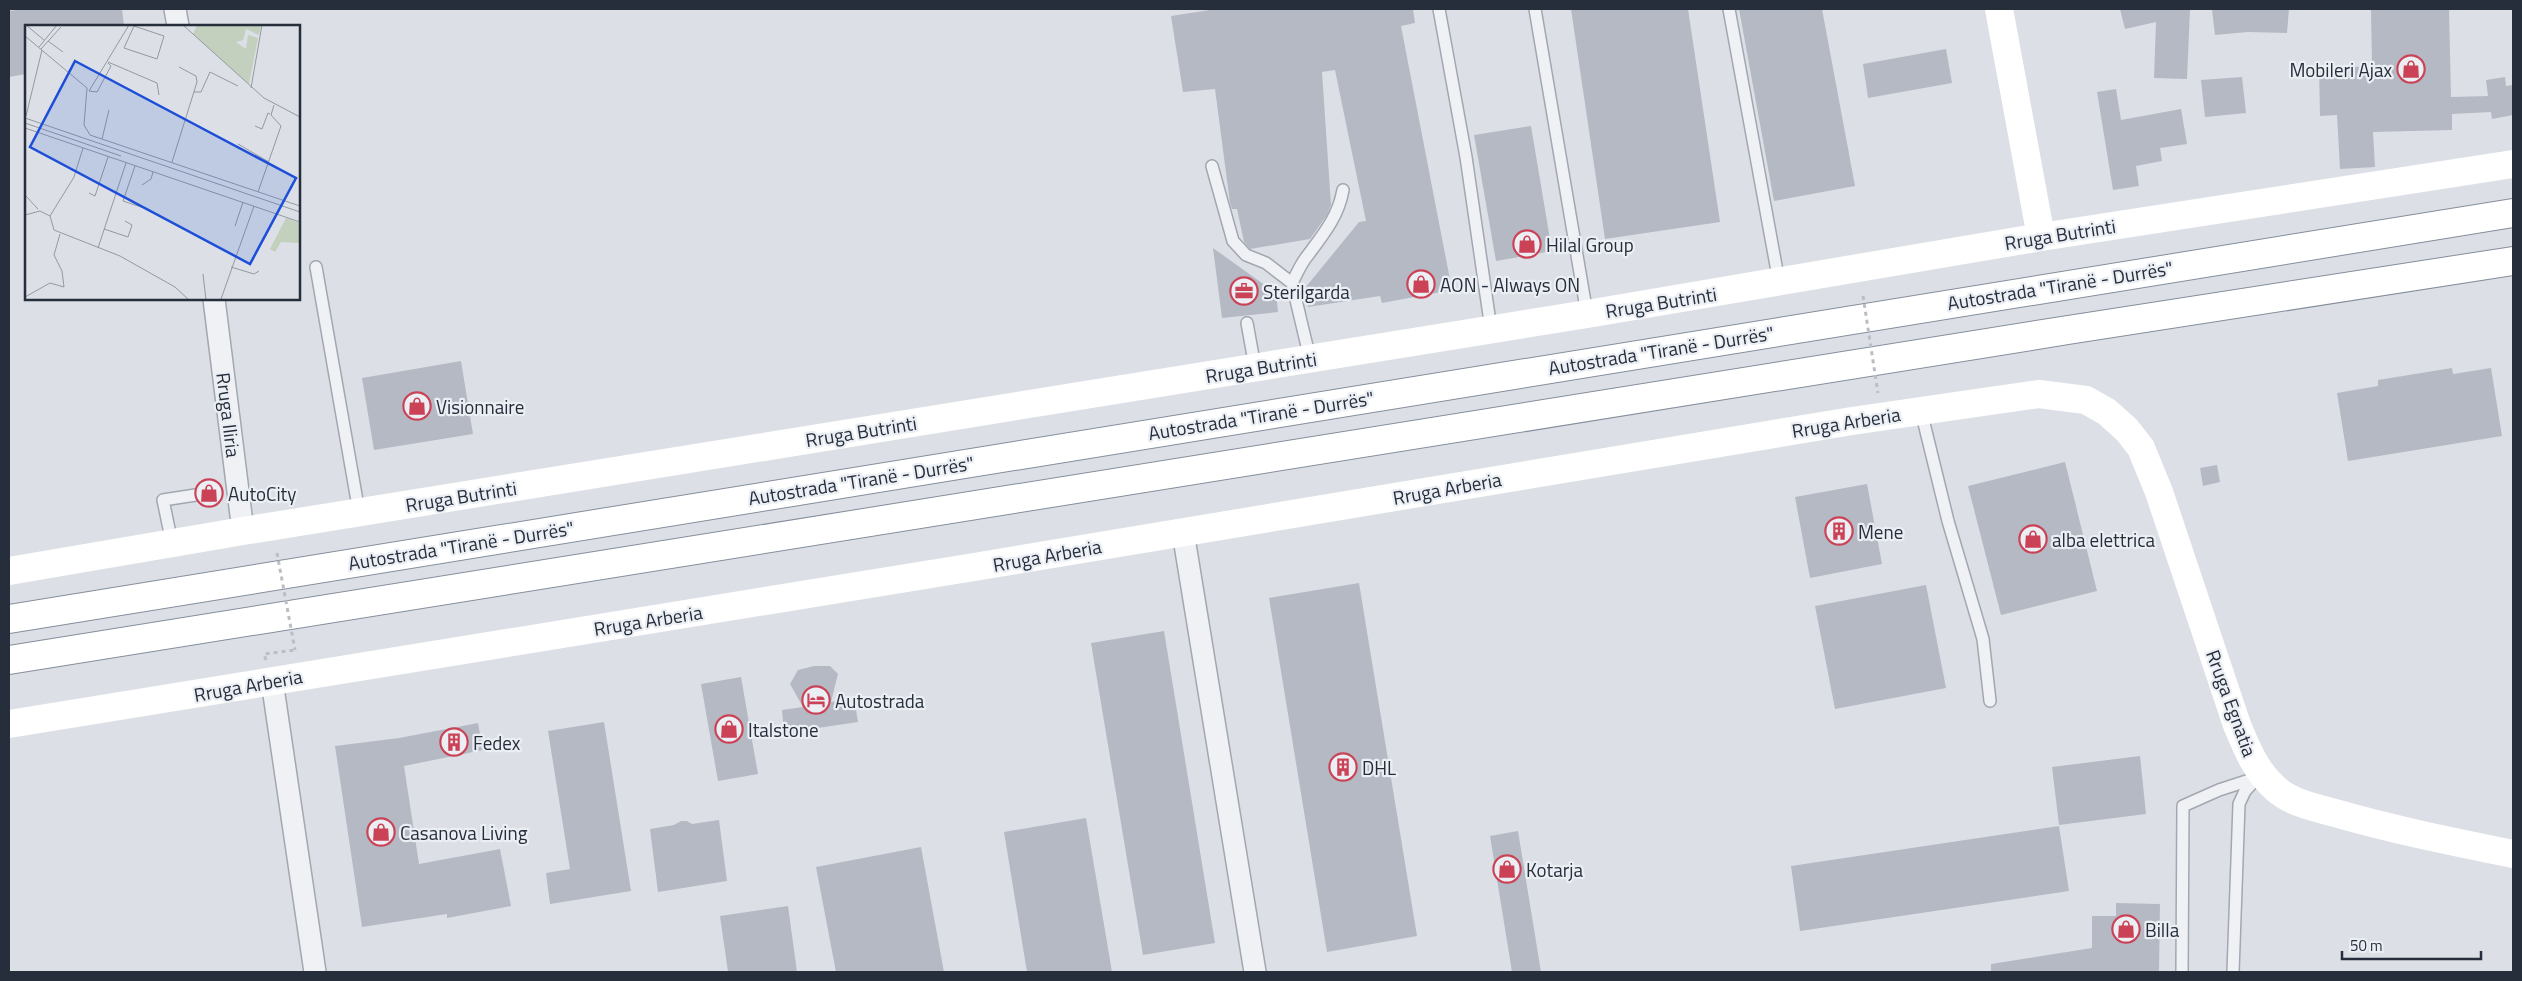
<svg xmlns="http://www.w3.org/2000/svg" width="2522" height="981" font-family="'Titillium Web',sans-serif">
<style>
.building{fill:#b4b9c3}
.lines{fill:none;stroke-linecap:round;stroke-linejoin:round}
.lane-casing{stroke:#a2a7b0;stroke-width:14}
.street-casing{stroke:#a2a7b0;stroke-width:24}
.highway-casing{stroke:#848e9c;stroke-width:30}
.path{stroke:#bbbec5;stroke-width:3;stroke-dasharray:4 4;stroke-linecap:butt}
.lane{stroke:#eff1f5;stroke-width:11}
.street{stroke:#eff1f5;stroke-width:21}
.secondary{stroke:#fff;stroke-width:28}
.highway{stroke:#fff;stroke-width:28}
.path-bridge{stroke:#bbbec5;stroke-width:3;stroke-dasharray:4 4;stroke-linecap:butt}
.labels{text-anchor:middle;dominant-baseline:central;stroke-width:4.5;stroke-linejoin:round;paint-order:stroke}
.poi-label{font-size:19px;fill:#262e3c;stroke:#ebeff4;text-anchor:start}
.street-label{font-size:19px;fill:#262e3c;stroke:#ebeff4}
.inset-road{fill:none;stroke:#9399a2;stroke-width:1}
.view{fill:#1d4ed8;fill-opacity:0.15;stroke:#1d4ed8;stroke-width:2.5}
.inset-edge{fill:none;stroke:#262e3c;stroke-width:2.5}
</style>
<rect width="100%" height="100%" fill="#dce0e6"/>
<g class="building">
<polygon points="23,9 122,9 124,26 26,26 26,74 9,77 9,11"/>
<polygon points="1216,9 1413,9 1415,23 1401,26 1452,290 1382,303 1380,296 1308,307 1305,288 1359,222 1366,221 1335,70 1322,72 1331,205 1327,215 1310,239 1250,249 1244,242 1237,209 1232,209 1230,203 1215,89 1183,92 1171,16"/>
<polygon points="1571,9 1688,9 1720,222 1605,239"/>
<polygon points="1739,9 1822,9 1855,186 1774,201"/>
<polygon points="2120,9 2190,9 2187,79 2154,78 2156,22 2125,29"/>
<polygon points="2221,9 2289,9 2287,33 2248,32 2215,35 2212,10"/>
<polygon points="2371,9 2449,9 2451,97 2488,96 2486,80 2505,77 2506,86 2513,85 2513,115 2492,119 2491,112 2452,114 2452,130 2373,132 2375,167 2340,169 2337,115 2320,116 2319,69 2372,66"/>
<polygon points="1946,49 1952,83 1868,98 1863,64"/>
<polygon points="2242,77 2246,113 2205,117 2201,80"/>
<polygon points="2116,89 2121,120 2181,109 2187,144 2160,148 2162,161 2136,166 2139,186 2113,190 2097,92"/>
<polygon points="1531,126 1552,251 1496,261 1474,135"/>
<polygon points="1213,248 1276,293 1278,312 1222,318"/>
<polygon points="461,361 473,434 374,450 362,378"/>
<polygon points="2452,368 2453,374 2491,368 2502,436 2348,461 2337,393 2378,386 2378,380"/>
<polygon points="2065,462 2097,591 2001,615 1968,486"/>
<polygon points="2217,465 2220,482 2203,486 2200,468"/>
<polygon points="1867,484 1882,564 1810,578 1795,497"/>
<polygon points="1359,583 1417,936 1327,952 1269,598"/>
<polygon points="1926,585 1946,688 1835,709 1815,606"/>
<polygon points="1164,631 1215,943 1143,955 1091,643"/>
<polygon points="814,666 830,666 838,674 831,702 854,698 858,722 784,733 782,710 803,707 790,684 798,670"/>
<polygon points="741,677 758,774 718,781 701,684"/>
<polygon points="604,722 631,891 550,904 546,873 570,869 548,731"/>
<polygon points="478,723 483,750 404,766 419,864 500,849 511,906 447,918 447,914 362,927 335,746 399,738"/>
<polygon points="2140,756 2146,814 2059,825 2052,767"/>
<polygon points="1086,818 1112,972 1027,972 1004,832"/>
<polygon points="719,820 727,881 658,892 650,829 674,825 681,821 687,821 692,824"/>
<polygon points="2059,826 2069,891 1800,931 1791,866"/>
<polygon points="1518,831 1541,972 1512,972 1490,836"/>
<polygon points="921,847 944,972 836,972 816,867"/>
<polygon points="2116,903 2160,904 2159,972 1991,972 1991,964 2092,948 2092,916 2116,916"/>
<polygon points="788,906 797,972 728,972 720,916"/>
</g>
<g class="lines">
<g class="lane-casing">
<g id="lane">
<polyline points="1439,9 1466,157 1491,329"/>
<polyline points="1535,9 1587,314"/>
<polyline points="1729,9 1779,282"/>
<polyline points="1212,166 1233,241 1246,255 1266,263 1292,283"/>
<polyline points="316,267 359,512"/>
<polyline points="1247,323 1255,367"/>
<path d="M1310,359l-18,-76c4,-8 8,-17 13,-24 17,-23 33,-41 38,-69"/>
<polyline points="1921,411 1948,521 1983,639 1990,701"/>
<polyline points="172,543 163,500 202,494"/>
<polyline points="2182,972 2183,806 2219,790 2262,776"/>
<polyline points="2233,972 2239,804 2245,791 2255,780"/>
</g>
</g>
<g class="street-casing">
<g id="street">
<polyline points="175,9 178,26"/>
<polyline points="214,299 243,531"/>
<polyline points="1183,532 1255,972"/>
<polyline points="272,681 315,972"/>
</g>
</g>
<g class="highway-casing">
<g id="highway">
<polyline points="9,619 2513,213"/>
<polyline points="9,660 2068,330 2513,261"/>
</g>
</g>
<polyline class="path" points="266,660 264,654 295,650"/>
<use href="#lane" class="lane"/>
<use href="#street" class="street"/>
<g class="secondary">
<polyline points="1999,9 2041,237"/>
<polyline points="9,571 243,531 1587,314 2041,237 2513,164"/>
<path d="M9,724l959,-156 884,-147 187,-27 47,6 21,12 20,18 14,18 18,44 78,233c10,24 19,47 39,64 16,14 40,19 59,24 59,17 119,29 178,41"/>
</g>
<use href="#highway" class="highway"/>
<g class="path-bridge">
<polyline points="1863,296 1878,393"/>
<polyline points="277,553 295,650"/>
</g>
</g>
<defs>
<g id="shop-ring" transform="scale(1.4375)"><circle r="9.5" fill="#ebeff4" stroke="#cb4257" stroke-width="1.5"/><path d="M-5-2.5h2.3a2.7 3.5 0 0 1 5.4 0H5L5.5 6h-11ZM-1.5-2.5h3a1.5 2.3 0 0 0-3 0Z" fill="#cb4257"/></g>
<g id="office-ring" transform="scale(1.4375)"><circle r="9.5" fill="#ebeff4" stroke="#cb4257" stroke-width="1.5"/><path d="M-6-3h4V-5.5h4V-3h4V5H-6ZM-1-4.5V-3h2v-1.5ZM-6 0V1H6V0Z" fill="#cb4257"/></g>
<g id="building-ring" transform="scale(1.4375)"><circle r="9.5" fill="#ebeff4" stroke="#cb4257" stroke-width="1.5"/><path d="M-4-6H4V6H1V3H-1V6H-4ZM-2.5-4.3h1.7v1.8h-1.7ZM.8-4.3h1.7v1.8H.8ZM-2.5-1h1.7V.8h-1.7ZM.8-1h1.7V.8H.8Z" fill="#cb4257"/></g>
<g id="hotel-ring" transform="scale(1.4375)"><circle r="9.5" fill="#ebeff4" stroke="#cb4257" stroke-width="1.5"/><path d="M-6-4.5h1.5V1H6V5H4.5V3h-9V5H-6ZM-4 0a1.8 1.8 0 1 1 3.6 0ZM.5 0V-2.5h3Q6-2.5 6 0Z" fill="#cb4257"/></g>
</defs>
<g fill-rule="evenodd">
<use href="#shop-ring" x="2411" y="69"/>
<use href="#shop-ring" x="1527" y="244"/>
<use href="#shop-ring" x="1421" y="284"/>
<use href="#office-ring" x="1244" y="291"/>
<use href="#shop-ring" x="417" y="406"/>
<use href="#shop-ring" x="209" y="493"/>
<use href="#building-ring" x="1839" y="531"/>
<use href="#shop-ring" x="2033" y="539"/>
<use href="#hotel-ring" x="816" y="700"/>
<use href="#shop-ring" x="729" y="729"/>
<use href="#building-ring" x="454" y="742"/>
<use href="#building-ring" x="1343" y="767"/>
<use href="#shop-ring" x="381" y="832"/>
<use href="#shop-ring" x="1507" y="869"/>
<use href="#shop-ring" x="2126" y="929"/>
</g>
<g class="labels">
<g class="poi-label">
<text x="2392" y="69" text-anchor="end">Mobileri Ajax</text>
<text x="1546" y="244">Hilal Group</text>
<text x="1440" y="284">AON - Always ON</text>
<text x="1263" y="291">Sterilgarda</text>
<text x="436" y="406">Visionnaire</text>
<text x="228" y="493">AutoCity</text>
<text x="1858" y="531">Mene</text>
<text x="2052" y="539">alba elettrica</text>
<text x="835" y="700">Autostrada</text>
<text x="748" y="729">Italstone</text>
<text x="473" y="742">Fedex</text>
<text x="1362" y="767">DHL</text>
<text x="400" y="832">Casanova Living</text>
<text x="1526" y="869">Kotarja</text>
<text x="2145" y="929">Billa</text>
</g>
<g class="street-label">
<text transform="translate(2060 234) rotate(-9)">Rruga Butrinti</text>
<text transform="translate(2060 285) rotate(-9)">Autostrada "Tiranë - Durrës"</text>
<text transform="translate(1661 302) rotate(-9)">Rruga Butrinti</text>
<text transform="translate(1661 350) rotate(-9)">Autostrada "Tiranë - Durrës"</text>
<text transform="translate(1261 367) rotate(-9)">Rruga Butrinti</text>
<text transform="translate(229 415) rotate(83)">Rruga Iliria</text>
<text transform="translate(1261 415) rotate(-9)">Autostrada "Tiranë - Durrës"</text>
<text transform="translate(1846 422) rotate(-9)">Rruga Arberia</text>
<text transform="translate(861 431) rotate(-9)">Rruga Butrinti</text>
<text transform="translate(861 480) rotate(-9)">Autostrada "Tiranë - Durrës"</text>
<text transform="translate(1447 488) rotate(-10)">Rruga Arberia</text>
<text transform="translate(461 496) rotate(-9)">Rruga Butrinti</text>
<text transform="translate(461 545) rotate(-9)">Autostrada "Tiranë - Durrës"</text>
<text transform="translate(1047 555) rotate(-10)">Rruga Arberia</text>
<text transform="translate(648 620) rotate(-9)">Rruga Arberia</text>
<text transform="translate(248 685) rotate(-10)">Rruga Arberia</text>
<text transform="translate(2232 703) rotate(70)">Rruga Egnatia</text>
</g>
</g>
<g transform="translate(25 25)">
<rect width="275" height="275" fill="#dce0e6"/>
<path d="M172,0h64l-2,10 -13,-6 -3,11 -7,2 10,7 2,-14 10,3 -9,46 -56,-50z" fill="#c2d0bd"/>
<path d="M215,0h5l-2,15 -23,5 -1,-6 12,2 6,-8 -18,-2 9,-4 11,2zM261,193l14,5v20l-19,-1 -6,10 -5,-3z" fill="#c2d0bd"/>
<path class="inset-road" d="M1,0l18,15M158,0l81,73 36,19M109,1l30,10 -7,23 -33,-11zM0,11l62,52 -3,37 6,10 210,71M23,16l15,11M14,22l18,-22M16,24l20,-22M83,37l49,21 2,12M226,63l11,-63M64,66l40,-66M64,66l8,1 14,-26 -3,-3M169,67h7l9,-20 28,14M1,91l16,-66M0,93l275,94M0,98l96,33M230,101l7,3 6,-16 2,1M0,103l275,94M77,114l7,-29M213,119l31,18M58,123l-9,29 -24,39 4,14 66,26 55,31 14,13M147,137l25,-80 -1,-6 -17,-9M110,141l-12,35 24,8M117,160l9,-6 2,-7M233,167l23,-66 -10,-11 3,-10M64,168l6,3 13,-39M0,170l13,14M0,190l15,-4 10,5M210,201l8,-24M79,204l24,8 4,-12 -7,-4M73,223l28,-85M206,242l23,7 5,-3M178,249l3,26M0,272l25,-14 14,4 -2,-16 -8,-16 6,-21M196,274l33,-93"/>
<path class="view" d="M50,36l221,117 -46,86 -220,-117z"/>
<rect width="275" height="275" class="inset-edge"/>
</g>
<rect width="2522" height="981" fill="none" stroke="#262e3c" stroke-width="20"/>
<path d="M2342 951v8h139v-8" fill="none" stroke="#262e3c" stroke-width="2.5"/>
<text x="2350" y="951" font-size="15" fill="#262e3c" stroke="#ebeff4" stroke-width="4" paint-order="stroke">50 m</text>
</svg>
